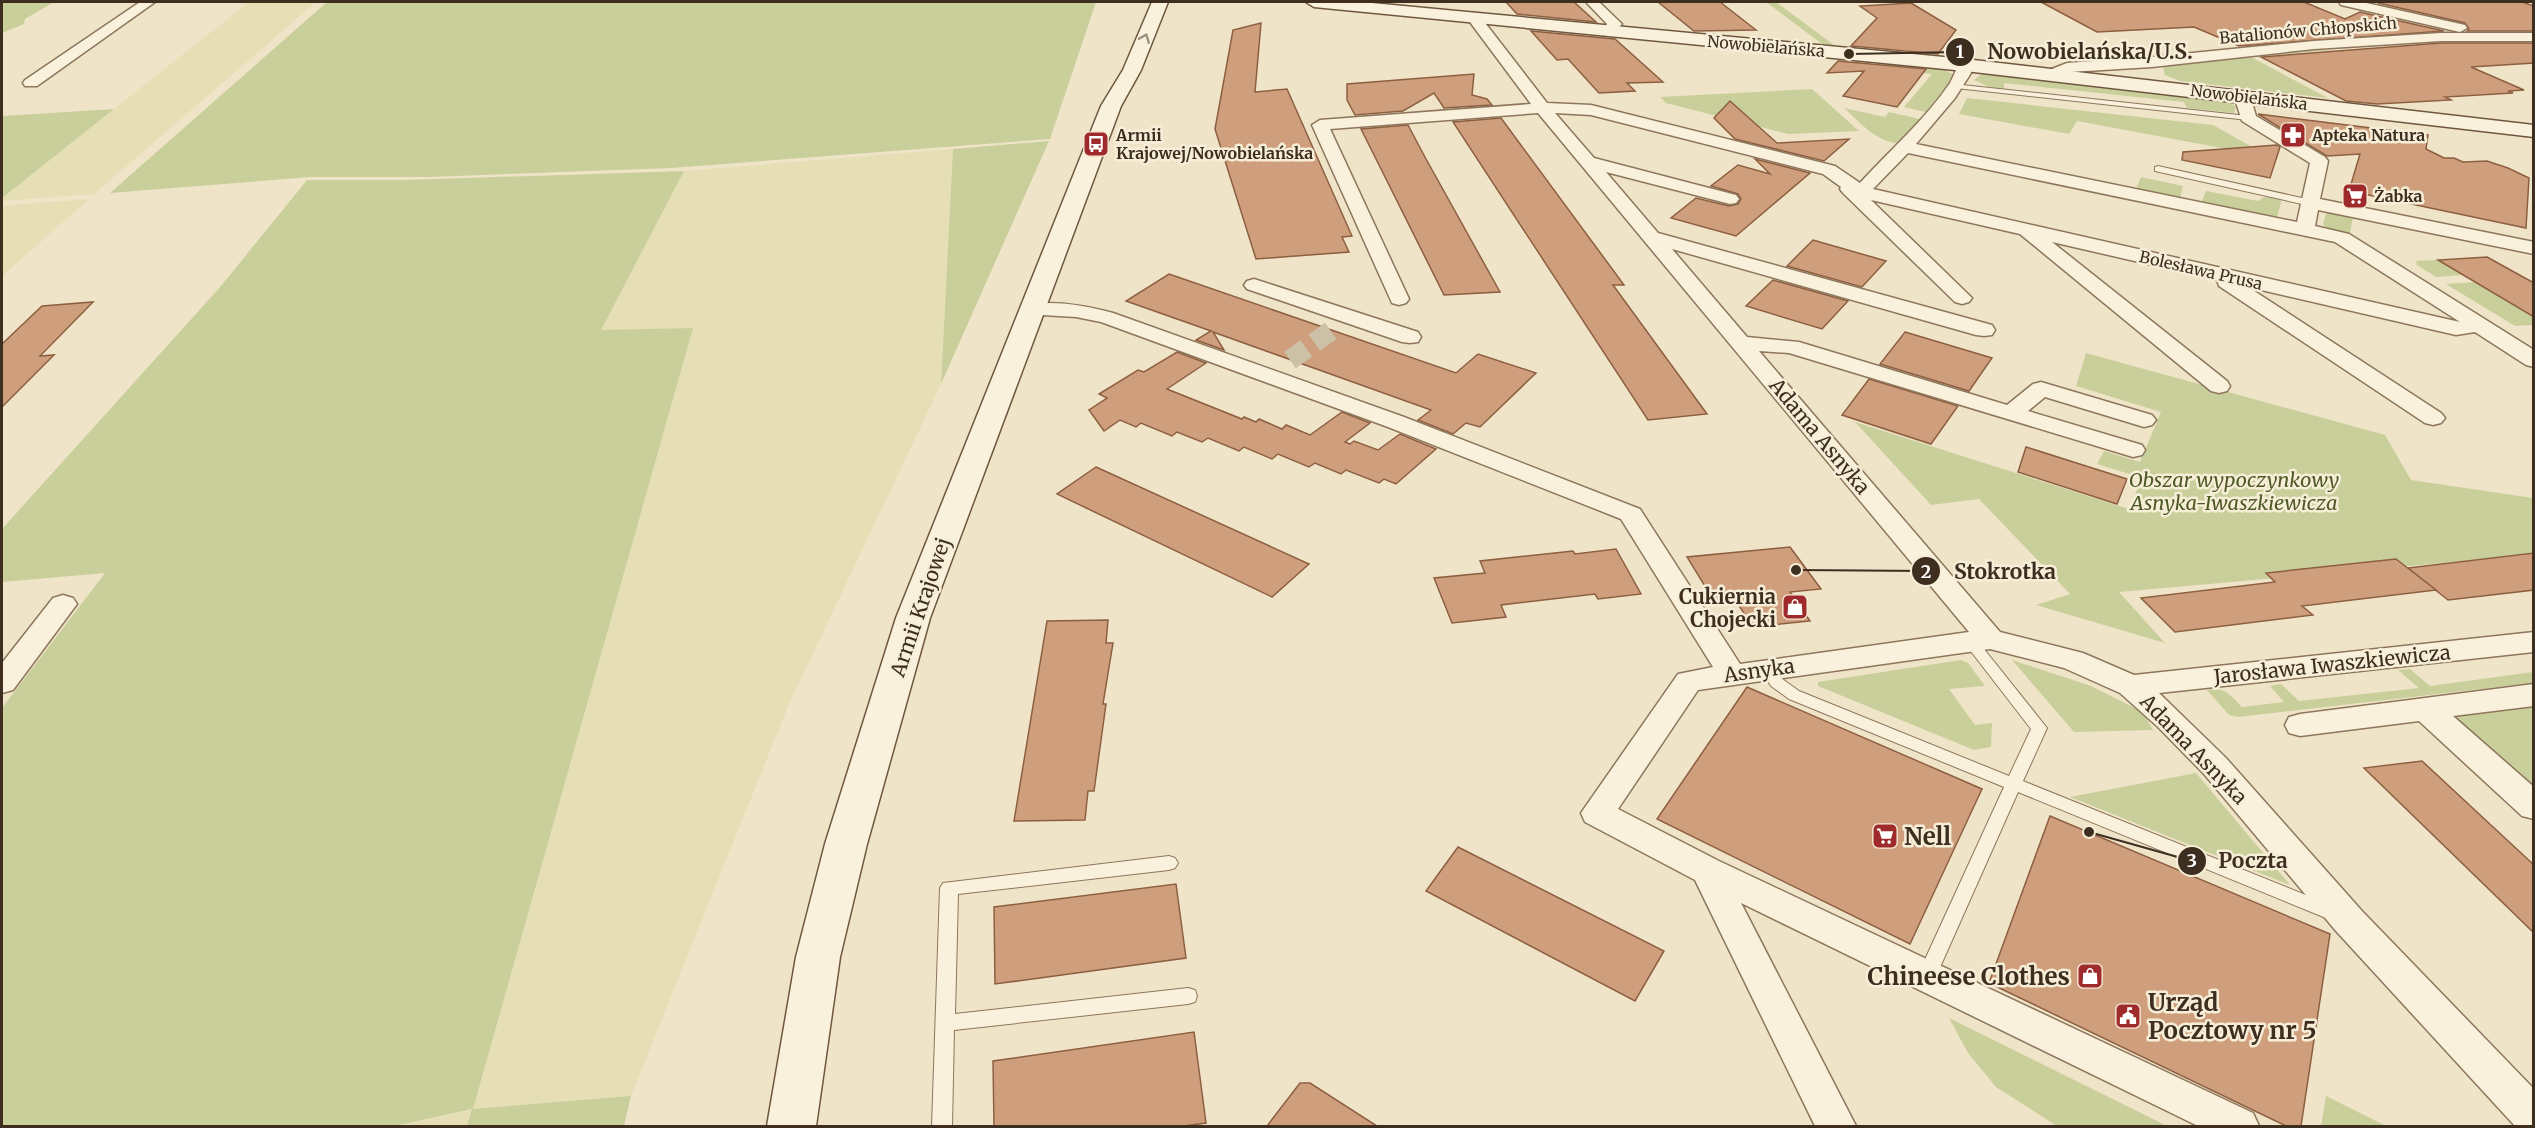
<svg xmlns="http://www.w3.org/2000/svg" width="2535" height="1128" font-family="Merriweather,serif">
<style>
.farmland{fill:#e6deb5}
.green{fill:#c9cf9b}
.building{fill:#cf9f7d;stroke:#8d5f41;stroke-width:1.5}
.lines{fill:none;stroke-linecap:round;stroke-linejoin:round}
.street-tunnel{stroke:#ccc0a6;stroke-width:20;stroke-dasharray:20 10;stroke-linecap:butt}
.lane-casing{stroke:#8d765c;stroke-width:2}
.street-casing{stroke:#8d765c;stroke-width:3}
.secondary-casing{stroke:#6f573f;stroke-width:3}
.lane{fill:#faf1dc;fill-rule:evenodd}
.street{fill:#faf1dc;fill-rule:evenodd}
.secondary{fill:#faf1dc;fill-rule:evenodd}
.oneway{stroke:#9c907e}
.labels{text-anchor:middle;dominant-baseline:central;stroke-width:5;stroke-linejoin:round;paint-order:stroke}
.far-street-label{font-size:16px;fill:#3d2e20;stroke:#f7eed8}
.far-poi-label{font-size:16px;font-weight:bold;fill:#3d2e20;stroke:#f7eed8;text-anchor:start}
.street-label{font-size:20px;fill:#3d2e20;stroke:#f7eed8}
.park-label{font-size:20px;font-style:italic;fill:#4d5a26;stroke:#f7eed8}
.poi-label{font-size:20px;font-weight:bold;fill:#3d2e20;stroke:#f7eed8;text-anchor:end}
.near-poi-label{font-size:24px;font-weight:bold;fill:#3d2e20;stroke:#f7eed8;text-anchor:start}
.leader{fill:none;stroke:#3d2e20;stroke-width:2}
.callout-dot{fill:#3d2e20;stroke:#f7eed8;stroke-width:2}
.mark-label{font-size:18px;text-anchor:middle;font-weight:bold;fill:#fff}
.callout-label{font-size:21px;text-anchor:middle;font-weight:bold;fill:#3d2e20;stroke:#f7eed8;stroke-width:5;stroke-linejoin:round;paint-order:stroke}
</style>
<rect width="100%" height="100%" fill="#f0e4c8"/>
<g class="farmland">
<polygon points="249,2 316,2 94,194 2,201 2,198"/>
<polygon points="953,149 941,384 789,704 631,1096 473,1109 467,1126 394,1126 473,1109 693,328 600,331 684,171"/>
<polygon points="89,199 2,276 2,206"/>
</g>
<g class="green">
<polygon points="2,2 54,2 25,19 24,24 2,33"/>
<polygon points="327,2 1096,2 1050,139 671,168 429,177 311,177 110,193"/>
<polygon points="1766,2 1776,2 1834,45 1822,44"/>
<polygon points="2319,50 2334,50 2251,57 2328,98 2180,81 2165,75 2163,68 2166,64"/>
<polygon points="1878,61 1938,67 1955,75 1926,112 1904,107 1932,74 1873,68"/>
<polygon points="1983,73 2226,100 2236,107 2234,113 2187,108 2184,102 2004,83 2004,89 1989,87 1974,80"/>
<polygon points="1812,89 1859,131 1788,134 1666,103 1660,97"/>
<polygon points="1967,98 2213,125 2270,157 2077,121 2069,134 1959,114"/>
<path d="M1844,108l41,9 4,-5 31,7 -17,24c-25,2 -42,-20 -59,-35z"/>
<polygon points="114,109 2,198 2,116"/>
<polygon points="1049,141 941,384 953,149"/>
<polygon points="684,171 601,330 693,328 473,1109 631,1096 624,1126 467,1126 472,1109 394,1126 2,1126 2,708 105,573 2,582 2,529 221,286 307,180 405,180"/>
<polygon points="2141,177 2183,186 2180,199 2135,192"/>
<polygon points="2206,191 2258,201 2264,197 2282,198 2277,218 2266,219 2201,203"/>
<polygon points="2332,211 2353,217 2349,238 2337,234 2323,225 2326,213"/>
<polygon points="2438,260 2463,275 2436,277 2417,265 2416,261"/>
<polygon points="2475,282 2533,317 2533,325 2515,326 2446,284"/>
<polygon points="2086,353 2385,435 2411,480 2533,498 2533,555 2119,592 2165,643 2036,605 2070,594 1979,499 1931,505 1855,422 2129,509 2142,478 2097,464 2104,451 2140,462 2161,412 2076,386"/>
<polygon points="1961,660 1968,663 1985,686 1949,689 1975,725 1992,723 1991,747 1974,750 1818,686 1818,682"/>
<polygon points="2012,660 2091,686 2143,712 2153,730 2074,732"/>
<path d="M2410,669l20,17 103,-14v11l-295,34 -9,-2 -22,-25c18,-3 23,5 35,17l42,-5 -14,-16 11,-2 18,17 120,-13 -21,-18z"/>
<polygon points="2533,702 2533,797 2453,726 2451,714"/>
<polygon points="2196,773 2290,885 2070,797"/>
<polygon points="1949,1018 2167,1126 2057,1126 1996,1087 1968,1053"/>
<polygon points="2326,1096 2386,1126 2321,1126"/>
</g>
<g class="building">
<polygon points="1506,2 1574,2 1596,22 1517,14"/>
<polygon points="1658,2 1720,2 1756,30 1694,31"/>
<polygon points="2041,2 2304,2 2345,19 2360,12 2444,31 2239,46 2194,27 2097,32"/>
<polygon points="2383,2 2522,2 2534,6 2534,31 2467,31 2469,29 2465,23 2378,3"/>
<polygon points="1911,3 1956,30 1938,54 1851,46 1877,18 1860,6"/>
<polygon points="1261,23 1255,92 1287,89 1352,236 1342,237 1349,252 1256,259 1215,129 1233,30"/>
<polygon points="1531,31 1615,39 1663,82 1627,83 1635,91 1599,93 1568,59 1557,60"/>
<polygon points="2441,43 2534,43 2534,63 2471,67 2524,90 2508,91 2513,93 2445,97 2451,100 2377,104 2346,101 2261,57"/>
<polygon points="1838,61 1926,69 1897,107 1843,96 1864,71 1827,73"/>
<polygon points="1474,74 1472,95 1487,99 1492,105 1444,108 1434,93 1403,111 1355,115 1347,100 1347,84"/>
<polygon points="1730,101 1777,143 1849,139 1824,161 1735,139 1714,118"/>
<polygon points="2258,114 2428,135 2426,149 2444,158 2454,158 2463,162 2487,161 2508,168 2529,178 2526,228 2349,191 2360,154 2327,156"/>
<polygon points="1501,118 1624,285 1613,285 1707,414 1648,420 1453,122"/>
<polygon points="1408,125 1426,159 1500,292 1444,295 1361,129"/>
<polygon points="2277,145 2280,147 2270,178 2182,160 2183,152"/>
<polygon points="1755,159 1810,173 1736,236 1671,218 1696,198 1729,206 1738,204 1741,199 1738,194 1711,186 1738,165 1770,174"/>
<polygon points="1813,240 1886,261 1862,287 1787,266"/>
<polygon points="2487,257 2534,283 2534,317 2438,260"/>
<polygon points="1169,274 1456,373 1478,354 1536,373 1480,427 1466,423 1453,434 1418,420 1431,410 1213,332 1224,350 1196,340 1211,331 1126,301"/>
<polygon points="1773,280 1848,301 1822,329 1746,306"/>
<polygon points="93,302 40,356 54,355 2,407 2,344 42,306"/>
<polygon points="1905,332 1992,358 1969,391 1880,364"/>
<polygon points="1177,352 1206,363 1167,389 1242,419 1244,417 1256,422 1259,419 1282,429 1286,425 1310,435 1342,412 1370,423 1345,442 1350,444 1354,441 1378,450 1400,434 1436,449 1396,484 1384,479 1379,483 1346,470 1341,474 1315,463 1309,467 1278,454 1272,459 1244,447 1239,451 1208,438 1202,442 1177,432 1172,436 1141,423 1136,427 1120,420 1104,431 1089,410 1107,398 1099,394 1138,370 1144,372"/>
<polygon points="1869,379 1958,406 1931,444 1842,415"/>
<polygon points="2026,447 2127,479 2117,504 2018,472"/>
<polygon points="1096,467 1309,564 1272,597 1057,494"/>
<polygon points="1790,547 1821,589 1790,592 1810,621 1753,627 1734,598 1714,601 1687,557"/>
<polygon points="1616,549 1641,594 1598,599 1595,594 1501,605 1506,617 1452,623 1434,578 1485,573 1480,561 1573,551 1575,554"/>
<polygon points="2534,553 2534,590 2448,600 2408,568"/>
<polygon points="2396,559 2436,590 2302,606 2313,615 2175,632 2141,598 2275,582 2266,573"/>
<polygon points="1108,620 1106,643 1113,643 1103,704 1106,704 1094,791 1088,791 1085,820 1014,821 1047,621"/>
<polygon points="1747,687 1982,789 1910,944 1657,819"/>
<polygon points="2422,761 2534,865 2534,933 2364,768"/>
<polygon points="2050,816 2330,934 2301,1126 2286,1126 1989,983"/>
<polygon points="1458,847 1664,951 1635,1001 1426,891"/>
<polygon points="1176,884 1186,958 995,984 994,907"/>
<polygon points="1194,1032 1206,1123 1184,1126 994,1126 993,1061"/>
<polygon points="1300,1083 1310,1083 1377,1126 1267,1126"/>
</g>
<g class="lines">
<polyline class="street-tunnel" points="1290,360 1332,330"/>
<g class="lane-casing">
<g id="lane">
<polygon points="1953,84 2248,116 2252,118 2248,120 1956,88 1953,88"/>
<polygon points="2158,166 2311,200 2316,203 2311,206 2155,171 2155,167"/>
<polygon points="1971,637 1976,639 2047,728 2023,781 2338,908 2341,913 2338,918 2332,920 2326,918 2018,792 1933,983 1926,985 1919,983 1917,977 2004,787 1789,699 1771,686 1760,668 1762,664 1772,664 1781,678 1799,691 2009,776 2031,729 1966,645 1964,642 1966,639"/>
<polygon points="1169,856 1175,858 1178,863 1175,868 1169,870 958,894 955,1014 1188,988 1195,990 1197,996 1195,1002 1188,1004 954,1030 952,1126 932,1126 940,888 943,883"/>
</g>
</g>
<g class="street-casing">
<g id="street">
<polygon points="140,2 155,2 37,86 25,86 23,83 25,80"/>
<polygon points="1586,2 1599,2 1622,24 1613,34 1603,34 1601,31 1607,24"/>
<polygon points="2339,2 2362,2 2465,25 2467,28 2460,32 2341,5"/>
<path d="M1474,14l5,1 68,88 44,2 244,61 25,17c30,-33 65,-63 90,-100 4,-7 6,-15 10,-21h10l3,3 -2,8 -16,25 -39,46 381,78 13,-59 -68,-42 -8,-25 8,-5 8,5 6,20 69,41 3,4 -8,38 214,43v12l-216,-44 -3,16 34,8 185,116v17l-8,-2 -51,-33 -19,3 -208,-48 193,126 4,5 -4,5 -8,2 -8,-2 -206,-137 -2,-6 -165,-38 175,139 3,5 -3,5 -8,2 -8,-2 -191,-157 -149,-34 101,98 -3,4 -7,2 -7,-2 -112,-109 -3,-4 1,-2 -18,-13 -232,-59 -36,-2 39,45 142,37 3,4 -3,4 -6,1 -124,-32 52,61 334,92 3,5 -3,5 -8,1 -8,-1 -304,-86 75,88 52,5 208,63 26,-21 8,-2 111,33 4,5 -4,5 -8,2 -99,-30 -17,14 114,34 3,5 -3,5 -9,2 -344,-104 -30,-2 241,281 83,21 51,22 400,-43v20l-375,41 67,65 136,153 172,178v37h-19l-179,-195 -132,-157 -46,-47 -38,-34 -56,-25 -74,-19 -292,41 -80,119 101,52 534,252 6,13h-61l-457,-223 115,223h-41l-120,-246 -110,-58 -4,-9 97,-139 35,-7 -92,-148 -233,-92 -287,-105 -25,-5 -51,-3 -3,-4 3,-4c27,-7 61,0 88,7l291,104 236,92 100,155 229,-32 -431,-519 -208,16 79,170 -3,4 -7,2 -7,-2 -80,-178 8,-5 211,-16 -64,-86zM1908,153l427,89 125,80 -587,-133z"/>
<polygon points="2441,33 2534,33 2534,41 2441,41 2314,49 2152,67 2070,72 2052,79 2044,74 2047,71 2067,63 2152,57 2314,41"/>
<polygon points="1254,279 1418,332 1421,337 1418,342 1410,343 1402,342 1247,289 1244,285 1247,281"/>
<polygon points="63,595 73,598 77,604 13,690 2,693 2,663 53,598"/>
<polygon points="2534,684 2534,706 2453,716 2534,787 2534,819 2522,816 2419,721 2300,736 2289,733 2285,725 2289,717 2300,714"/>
</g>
</g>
<g class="secondary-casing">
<g id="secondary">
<polygon points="1152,2 1168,2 1141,70 1121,106 930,618 867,844 840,957 816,1126 767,1126 796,957 825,844 896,618 1101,106 1123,70"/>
<polygon points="1306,2 1361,2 1965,59 2534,125 2534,137 1965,71 1314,7"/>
</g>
</g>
<use href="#lane" class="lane"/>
<use href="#street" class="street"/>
<use href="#secondary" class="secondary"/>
</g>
<defs><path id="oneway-chevron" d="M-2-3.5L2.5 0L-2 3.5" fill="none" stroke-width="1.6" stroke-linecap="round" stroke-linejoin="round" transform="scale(1.5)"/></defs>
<use class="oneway" href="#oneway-chevron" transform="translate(1145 38) rotate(-68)"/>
<defs>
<g id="pharmacy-square" transform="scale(1.35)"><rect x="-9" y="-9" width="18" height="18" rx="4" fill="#9e2a2b" stroke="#f7eed8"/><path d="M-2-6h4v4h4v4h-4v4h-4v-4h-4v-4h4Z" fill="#fff"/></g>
<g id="bus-square" transform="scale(1.35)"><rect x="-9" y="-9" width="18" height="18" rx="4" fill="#9e2a2b" stroke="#f7eed8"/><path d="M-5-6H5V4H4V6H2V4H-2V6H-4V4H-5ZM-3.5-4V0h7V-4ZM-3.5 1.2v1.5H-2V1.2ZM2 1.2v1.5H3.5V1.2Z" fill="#fff"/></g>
<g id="supermarket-square" transform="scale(1.35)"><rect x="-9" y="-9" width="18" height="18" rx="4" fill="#9e2a2b" stroke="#f7eed8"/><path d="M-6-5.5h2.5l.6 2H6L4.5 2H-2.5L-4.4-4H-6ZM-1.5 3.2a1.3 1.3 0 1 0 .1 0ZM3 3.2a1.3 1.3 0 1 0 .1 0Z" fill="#fff"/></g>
<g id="shop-square" transform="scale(1.35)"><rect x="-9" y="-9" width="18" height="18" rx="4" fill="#9e2a2b" stroke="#f7eed8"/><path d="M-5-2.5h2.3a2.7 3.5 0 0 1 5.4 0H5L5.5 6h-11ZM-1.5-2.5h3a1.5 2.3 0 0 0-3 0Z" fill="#fff"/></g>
<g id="civic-square" transform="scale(1.35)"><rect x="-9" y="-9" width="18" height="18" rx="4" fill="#9e2a2b" stroke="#f7eed8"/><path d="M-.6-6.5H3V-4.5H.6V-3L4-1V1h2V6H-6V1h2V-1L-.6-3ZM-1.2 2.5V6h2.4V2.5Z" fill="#fff"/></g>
</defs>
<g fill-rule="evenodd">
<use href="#pharmacy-square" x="2293" y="135"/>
<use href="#bus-square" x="1096" y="144"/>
<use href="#supermarket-square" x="2355" y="196"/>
<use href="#shop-square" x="1795" y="607"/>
<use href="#supermarket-square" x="1885" y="836"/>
<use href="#shop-square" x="2090" y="976"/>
<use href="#civic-square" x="2128" y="1016"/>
</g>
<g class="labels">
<g class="far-street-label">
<text transform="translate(2308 30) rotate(-5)">Batalionów Chłopskich</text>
<text transform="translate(1766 46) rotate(5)">Nowobielańska</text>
<text transform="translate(2249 97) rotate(7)">Nowobielańska</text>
<text transform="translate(2201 270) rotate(13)">Bolesława Prusa</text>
</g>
<g class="far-poi-label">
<text x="1116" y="135">Armii<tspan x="1116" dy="18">Krajowej/Nowobielańska</tspan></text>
<text x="2312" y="135">Apteka Natura</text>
<text x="2374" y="196">Żabka</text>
</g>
<g class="street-label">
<text transform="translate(1820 436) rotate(50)">Adama Asnyka</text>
<text transform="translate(920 607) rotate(-71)">Armii Krajowej</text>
<text transform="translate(2332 664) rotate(-6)">Jarosława Iwaszkiewicza</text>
<text transform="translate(1759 670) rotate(-8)">Asnyka</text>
<text transform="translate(2194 749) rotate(46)">Adama Asnyka</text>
</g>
<g class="park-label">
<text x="2234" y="479">Obszar wypoczynkowy<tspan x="2234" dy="23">Asnyka-Iwaszkiewicza</tspan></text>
</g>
<g class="poi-label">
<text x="1776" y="596">Cukiernia<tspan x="1776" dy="23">Chojecki</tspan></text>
</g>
<g class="near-poi-label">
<text x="1904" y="836">Nell</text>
<text x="2070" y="976" text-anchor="end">Chineese Clothes</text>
<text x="2148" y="1002">Urząd<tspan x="2148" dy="28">Pocztowy nr 5</tspan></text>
</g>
</g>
<path class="leader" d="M1849 54L1960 52M1796 570L1926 571M2089 832L2192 861"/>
<g class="callout-dot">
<circle cx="1849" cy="54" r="6"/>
<circle cx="1796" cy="570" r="6"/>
<circle cx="2089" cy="832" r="6"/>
<circle cx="1960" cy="52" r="15"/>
<circle cx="1926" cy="571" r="15"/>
<circle cx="2192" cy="861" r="15"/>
</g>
<g class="mark-label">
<text x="1960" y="58">1</text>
<text x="1926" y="578">2</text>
<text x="2192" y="867">3</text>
</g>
<g class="callout-label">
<text x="2090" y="59">Nowobielańska/U.S.</text>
<text x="2005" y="579">Stokrotka</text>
<text x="2253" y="868">Poczta</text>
</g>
<rect width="2535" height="1128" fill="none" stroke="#3d2e20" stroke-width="6"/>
</svg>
